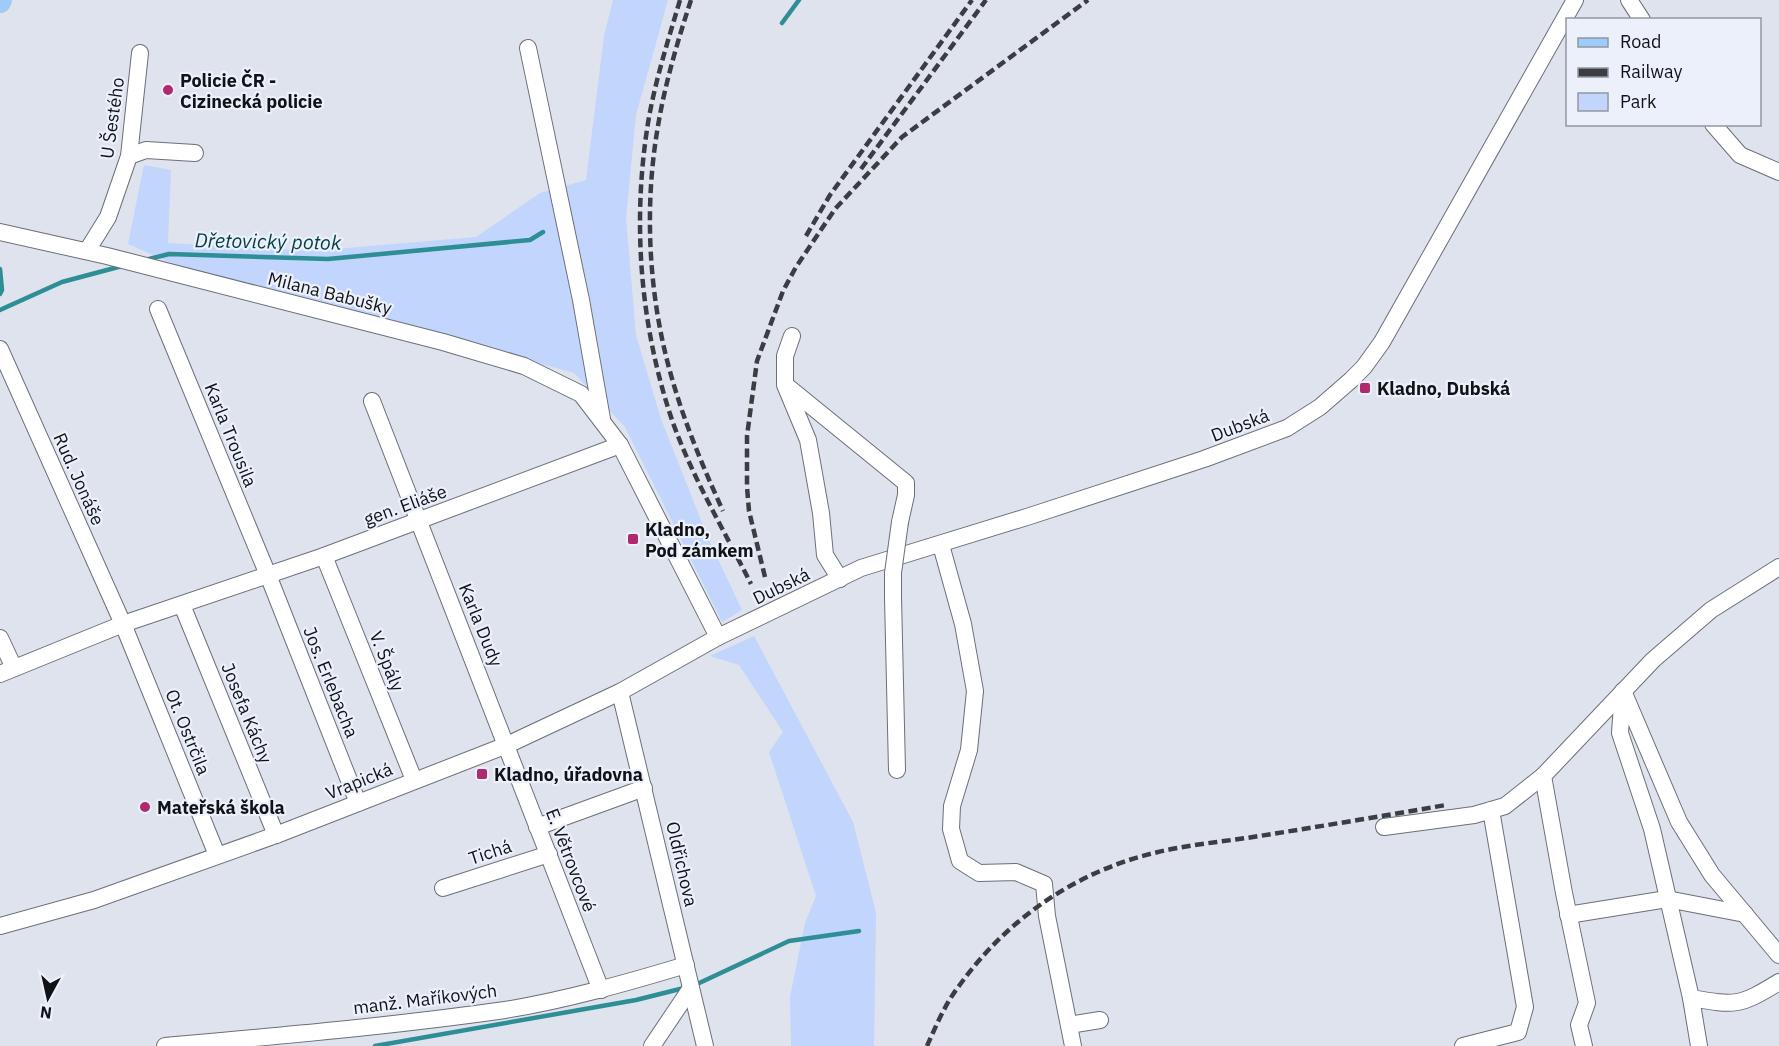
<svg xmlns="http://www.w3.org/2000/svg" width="1779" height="1046" font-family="'IBM Plex Sans',sans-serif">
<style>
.green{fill:#c2d5fc}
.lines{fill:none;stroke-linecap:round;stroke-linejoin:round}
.stream{stroke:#2d8e95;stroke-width:4.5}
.minor-casing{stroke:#6b6f78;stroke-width:18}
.major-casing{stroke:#c1c1c2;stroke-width:22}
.minor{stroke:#fff;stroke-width:16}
.major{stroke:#9dcbfd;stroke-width:21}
.rail{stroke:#3b3d42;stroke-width:4.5;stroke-dasharray:9 4.5;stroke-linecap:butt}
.minor-bridge-casing{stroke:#6b6f78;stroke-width:18;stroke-linecap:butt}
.minor-bridge{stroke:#fff;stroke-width:16}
.poi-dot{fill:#b0296f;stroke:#ebf0fb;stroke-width:2}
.labels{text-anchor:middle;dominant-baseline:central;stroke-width:4.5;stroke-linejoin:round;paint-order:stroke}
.poi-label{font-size:18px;font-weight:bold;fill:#111216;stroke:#ebf0fb;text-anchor:start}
.street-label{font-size:18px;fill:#111216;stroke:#ebf0fb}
.water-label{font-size:20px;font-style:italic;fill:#003f42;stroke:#ebf0fb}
</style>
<rect width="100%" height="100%" fill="#dee3ed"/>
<g class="green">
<polygon points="613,0 668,0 636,115 626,218 636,335 661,419 708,538 742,610 722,622 625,427 574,373 173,264 128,244 144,165 171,170 168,243 312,251 476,237 540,193 586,180 604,36"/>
<polygon points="754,636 853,822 876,913 874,1046 791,1046 790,997 805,923 816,896 769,752 783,732 739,665 710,656"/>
</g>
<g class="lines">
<g class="stream">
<polyline points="782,23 799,0"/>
<polyline points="145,260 169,254 328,259 530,240 543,232"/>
<polyline points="0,269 2,290 0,294"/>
<polyline points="0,310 62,282 122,266"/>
<polyline points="695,985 789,941 859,931"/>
<polyline points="375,1046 636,1000 684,988"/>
</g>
<g class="minor-casing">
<g id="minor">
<polyline points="1629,0 1642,20"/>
<polyline points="528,48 581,300 602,419"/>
<polyline points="1713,124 1740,155 1779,172"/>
<polyline points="129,156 146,150 195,153"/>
<polyline points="0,232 107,256 443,342 524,366 581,394 620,445 718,637"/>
<polyline points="87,251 108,217 129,156 140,53"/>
<polyline points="158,309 268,575 358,803"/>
<polyline points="792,336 785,356 785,385 808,440 821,513 825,555 840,579"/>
<polyline points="0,349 123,624 217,855"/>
<polyline points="788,387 906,483 906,495 900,522"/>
<polyline points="372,401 601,990"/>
<polyline points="941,545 963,624 975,691 969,750 952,806 951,829 960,861 979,873 1016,872 1044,884 1047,916 1073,1046"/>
<polyline points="324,556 414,780"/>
<polyline points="893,597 897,770"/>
<polyline points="182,605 276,835"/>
<polyline points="0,638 14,668"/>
<polyline points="0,674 123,624 324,556 620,445"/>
<polyline points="620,692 705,1046"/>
<polyline points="1543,776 1564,893 1587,1003 1579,1025 1584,1046"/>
<polyline points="537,827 644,788"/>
<polyline points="1384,827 1474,815 1505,806 1543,776 1653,660 1711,610 1779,567"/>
<polyline points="443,888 549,854"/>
<polyline points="1568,915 1667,899 1745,914"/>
<polyline points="0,926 94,900 276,835 507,745 620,692 718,637 861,568 1030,516 1204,459 1287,428 1320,407 1351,380 1364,367 1382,342 1575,0"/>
<path d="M1779,955l-67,-80 -33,-53 -56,-131 -3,42 32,96 39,169c45,8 49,8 88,-16"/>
<polyline points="1691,998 1699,1046"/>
<polyline points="1069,1025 1100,1020"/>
<path d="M165,1046c113,-10 227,-20 340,-36 61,-10 121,-27 181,-45"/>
<polyline points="652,1046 691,988"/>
<polyline points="1463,1046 1518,1032 1525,1007 1491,810"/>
</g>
</g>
<g class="major-casing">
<polyline id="major" points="0,2 1,0"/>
</g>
<use href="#minor" class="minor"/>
<use href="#major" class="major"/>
<g class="rail">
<path d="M680,0c-12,41 -25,81 -32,123 -16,99 -8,202 24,297 20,57 52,110 79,164"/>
<path d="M691,0c-14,43 -27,87 -34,132 -13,79 -8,166 14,243 13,47 32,92 52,136"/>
<polyline points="861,169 986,0"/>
<polyline points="806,236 830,195 972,0"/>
<polyline points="765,577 749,511 747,487 747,436 757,361 783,291 796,267 835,209 902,137 1088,0"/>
<path d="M927,1046c9,-20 18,-42 32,-60 47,-66 116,-114 195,-133 32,-8 66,-11 99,-16 64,-10 129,-21 193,-32"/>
</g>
<g class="minor-bridge-casing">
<polyline id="minor-bridge" points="893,597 893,573 900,522"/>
</g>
<use href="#minor-bridge" class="minor-bridge"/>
</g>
<g class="poi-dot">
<circle cx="168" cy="90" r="6"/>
<rect x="1359" y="382" width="12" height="12" rx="3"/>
<rect x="627" y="533" width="12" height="12" rx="3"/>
<rect x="476" y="768" width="12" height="12" rx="3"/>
<circle cx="145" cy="807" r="6"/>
</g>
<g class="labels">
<g class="poi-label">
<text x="180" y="80">Policie ČR -<tspan x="180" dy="21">Cizinecká policie</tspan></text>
<text x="1377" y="388">Kladno, Dubská</text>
<text x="645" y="529">Kladno,<tspan x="645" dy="21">Pod zámkem</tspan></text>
<text x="494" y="774">Kladno, úřadovna</text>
<text x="157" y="807">Mateřská škola</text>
</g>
<g class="street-label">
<text transform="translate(112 118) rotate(-82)">U Šestého</text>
<text transform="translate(330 293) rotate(14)">Milana Babušky</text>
<text transform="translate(1240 425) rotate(-21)">Dubská</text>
<text transform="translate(231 435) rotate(68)">Karla Trousila</text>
<text transform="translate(79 479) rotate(66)">Rud. Jonáše</text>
<text transform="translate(405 505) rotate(-20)">gen. Eliáše</text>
<text transform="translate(781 586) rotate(-26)">Dubská</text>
<text transform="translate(481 625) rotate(68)">Karla Dudy</text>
<text transform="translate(387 661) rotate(68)">V. Špály</text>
<text transform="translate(331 682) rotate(68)">Jos. Erlebacha</text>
<text transform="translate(247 713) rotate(68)">Josefa Káchy</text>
<text transform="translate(188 732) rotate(68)">Ot. Ostrčila</text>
<text transform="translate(359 781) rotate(-22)">Vrapická</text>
<text transform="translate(490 852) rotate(-18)">Tichá</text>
<text transform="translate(571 860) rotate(69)">E. Větrovcové</text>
<text transform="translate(682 864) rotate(77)">Oldřichova</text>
<text transform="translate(425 999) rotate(-7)">manž. Maříkových</text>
</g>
<g class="water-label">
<text transform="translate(268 241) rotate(1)">Dřetovický potok</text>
</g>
</g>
<rect x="1566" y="18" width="195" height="108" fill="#ebf0fb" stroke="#94979f" stroke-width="1.5"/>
<rect x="1578" y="38" width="30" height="9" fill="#9dcbfd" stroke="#94979f" stroke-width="1.5"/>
<text x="1620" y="48" font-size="18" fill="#111216">Road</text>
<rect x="1578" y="68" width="30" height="9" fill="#3b3d42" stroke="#94979f" stroke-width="1.5"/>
<text x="1620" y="78" font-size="18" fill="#111216">Railway</text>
<rect x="1578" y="93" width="30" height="18" fill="#c2d5fc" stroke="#94979f" stroke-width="1.5"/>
<text x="1620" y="108" font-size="18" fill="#111216">Park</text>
<g transform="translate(48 998) rotate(188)" stroke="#ebf0fb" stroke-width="4.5" paint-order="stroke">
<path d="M0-4.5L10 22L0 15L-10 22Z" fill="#111216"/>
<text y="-9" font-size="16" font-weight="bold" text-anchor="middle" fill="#111216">N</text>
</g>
</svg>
